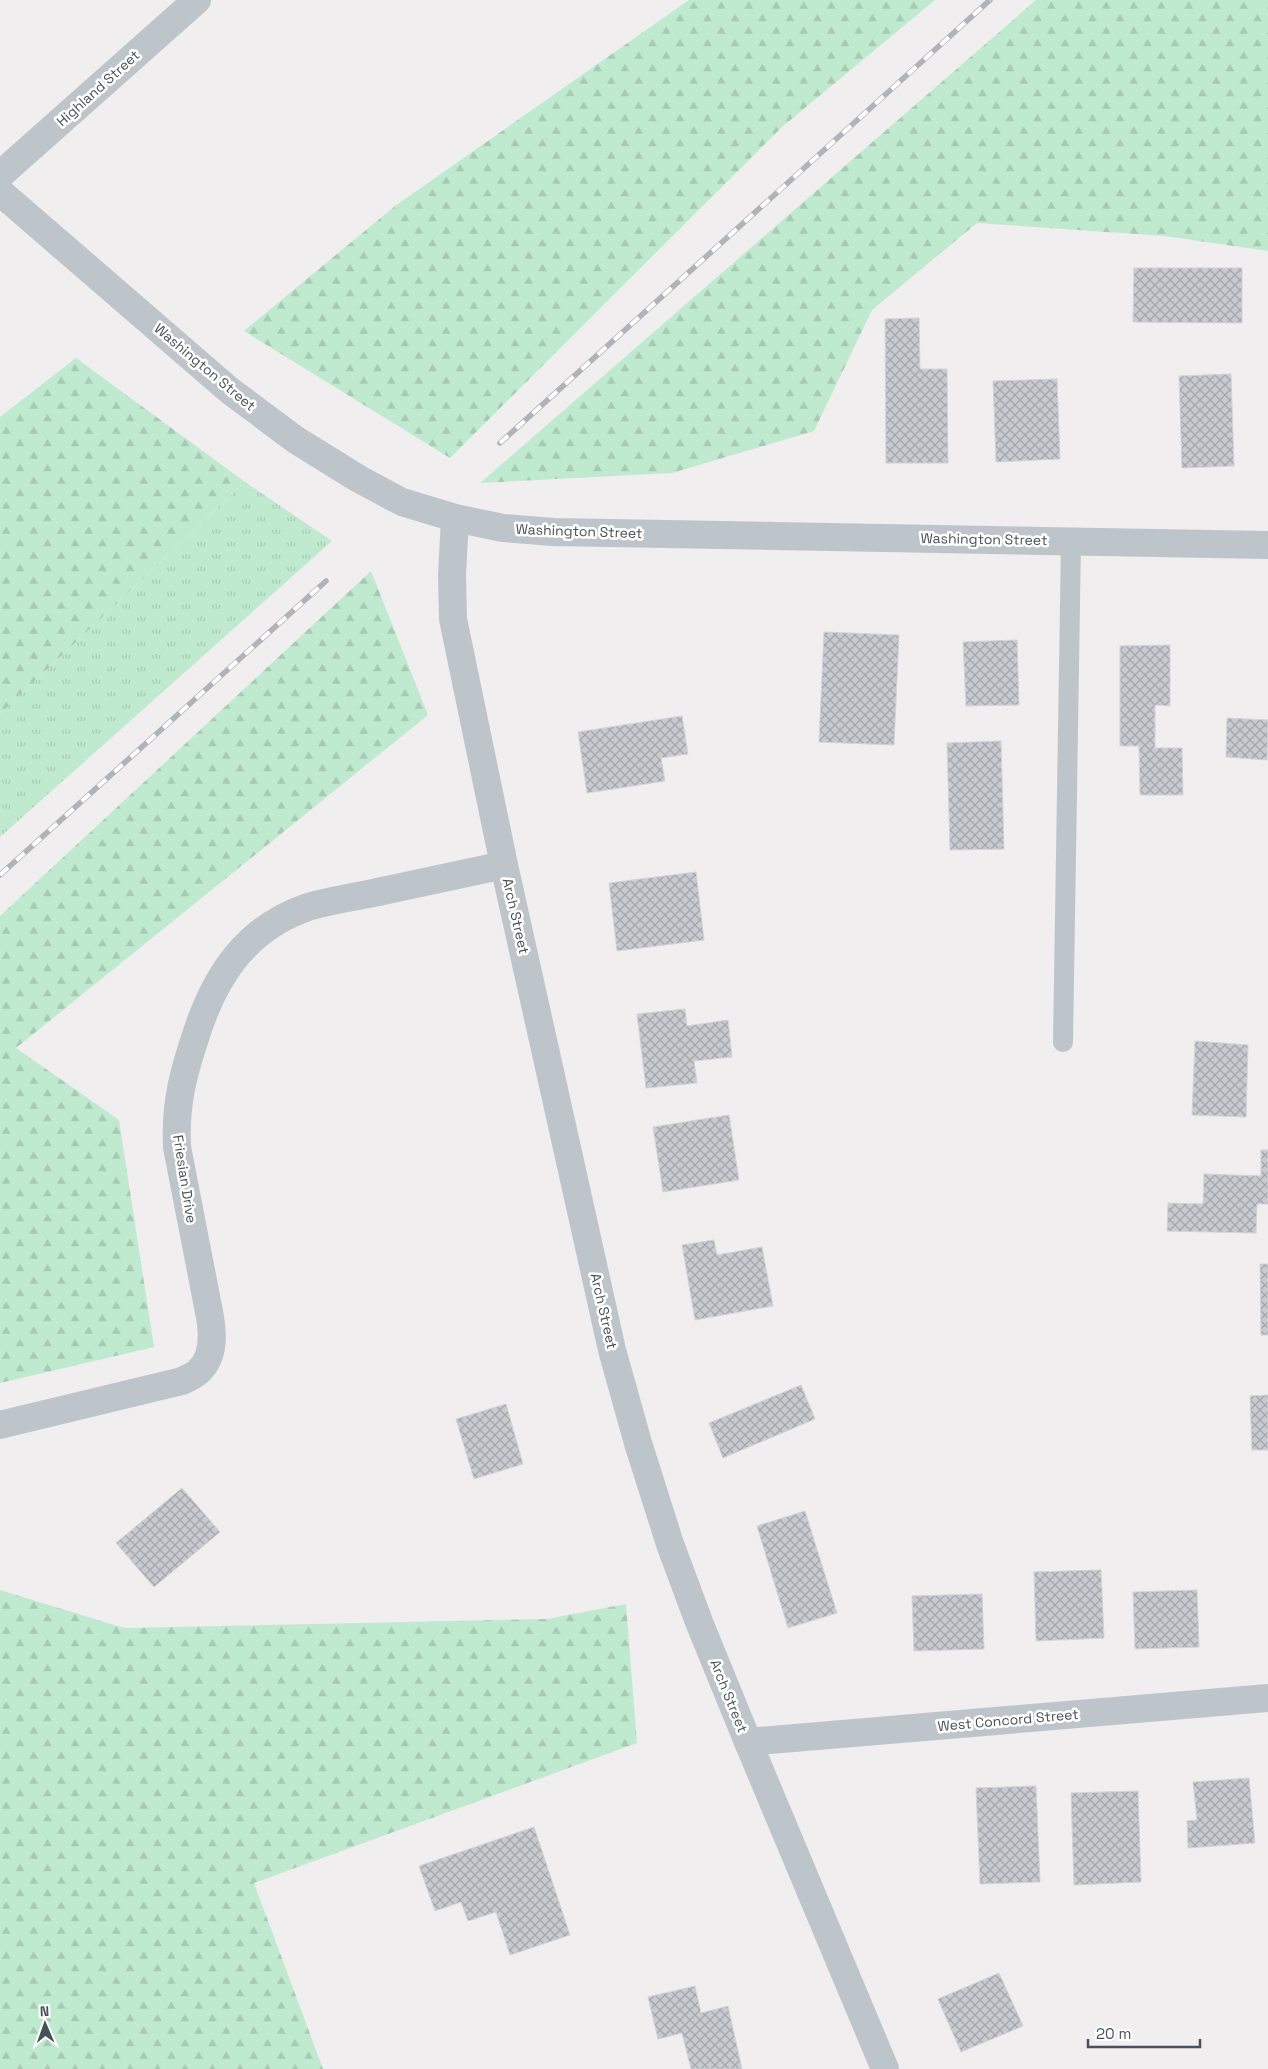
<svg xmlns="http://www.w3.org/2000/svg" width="1268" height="2069" font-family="'Space Grotesk',sans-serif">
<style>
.grass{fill:url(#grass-tufts)}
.forest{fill:url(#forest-firs)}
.building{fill:url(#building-cross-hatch);stroke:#d2d4d9}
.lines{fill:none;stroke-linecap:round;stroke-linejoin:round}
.service{stroke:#bdc5cb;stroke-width:20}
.minor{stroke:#bdc5cb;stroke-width:28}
.tertiary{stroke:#bdc5cb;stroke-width:28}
.rail-casing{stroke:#b0b3b7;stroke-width:5.5}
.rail{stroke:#fff;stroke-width:4;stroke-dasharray:11;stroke-linecap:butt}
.labels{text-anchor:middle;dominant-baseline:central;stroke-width:5;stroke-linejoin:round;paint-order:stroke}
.street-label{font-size:14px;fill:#485159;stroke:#fff}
</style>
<defs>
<pattern id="grass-tufts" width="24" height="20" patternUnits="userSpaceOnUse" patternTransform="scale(1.25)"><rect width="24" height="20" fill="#c0eacf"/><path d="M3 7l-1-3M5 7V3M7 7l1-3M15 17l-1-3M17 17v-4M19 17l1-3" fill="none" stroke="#a6cab4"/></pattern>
<pattern id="forest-firs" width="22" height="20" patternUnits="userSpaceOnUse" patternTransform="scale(1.25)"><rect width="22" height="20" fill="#c0eacf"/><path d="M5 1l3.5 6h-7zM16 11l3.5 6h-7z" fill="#a6cab4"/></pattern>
<pattern id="building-cross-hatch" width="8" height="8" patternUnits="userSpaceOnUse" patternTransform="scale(1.25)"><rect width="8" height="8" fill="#c9cad0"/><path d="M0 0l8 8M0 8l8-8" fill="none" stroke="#a5a6ac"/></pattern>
</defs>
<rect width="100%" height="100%" fill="#f0eeee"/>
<polygon class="grass" points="245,482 332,541 0,837 0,714"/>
<g class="forest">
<polygon points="689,0 935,0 782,127 450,458 244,331 395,206"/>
<polygon points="1036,0 1268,0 1268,251 1165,236 977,223 872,310 814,431 672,473 480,483"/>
<polygon points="76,358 245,482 0,714 0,417"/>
<polygon points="371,571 428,715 16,1048 119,1120 154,1347 0,1383 0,916"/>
<polygon points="0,1590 124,1628 547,1619 626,1604 637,1743 254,1883 323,2069 0,2069"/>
</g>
<g class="building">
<polygon points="1134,268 1242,268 1242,323 1133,322"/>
<polygon points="919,318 920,369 947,369 948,463 886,463 885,319"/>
<polygon points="1231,374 1234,466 1182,468 1179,376"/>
<polygon points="1057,379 1060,459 996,462 993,381"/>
<polygon points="824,632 899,635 894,745 819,742"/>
<polygon points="1017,640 1019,705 966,706 963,642"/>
<polygon points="1170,645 1170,706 1155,705 1155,748 1182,748 1183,795 1140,795 1139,746 1120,746 1120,646"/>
<polygon points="682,716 688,754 661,758 665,781 587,793 578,732"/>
<polygon points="1227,718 1268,720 1267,760 1226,757"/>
<polygon points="1001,741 1004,849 950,850 947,743"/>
<polygon points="696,872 704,940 617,951 609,883"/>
<polygon points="685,1009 687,1026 728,1020 732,1057 694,1061 697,1083 646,1088 637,1014"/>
<polygon points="1195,1041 1248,1045 1246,1117 1192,1115"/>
<polygon points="729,1115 739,1180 663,1192 653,1127"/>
<polygon points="1261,1150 1268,1150 1268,1204 1257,1204 1256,1233 1167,1231 1168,1203 1203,1204 1204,1174 1261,1176"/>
<polygon points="714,1240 717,1255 762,1247 773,1306 695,1320 682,1245"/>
<polygon points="1260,1264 1268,1264 1268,1335 1261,1335"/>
<polygon points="801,1385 815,1419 723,1458 709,1423"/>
<polygon points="1268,1395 1268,1450 1252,1450 1250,1396"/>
<polygon points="506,1404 523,1464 474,1479 456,1419"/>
<polygon points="182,1488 220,1532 154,1587 116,1543"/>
<polygon points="805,1511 837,1613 788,1628 757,1526"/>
<polygon points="1101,1570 1104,1638 1036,1641 1034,1572"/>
<polygon points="1197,1590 1199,1647 1135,1649 1133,1592"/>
<polygon points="982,1594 984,1649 914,1651 912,1596"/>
<polygon points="1249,1778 1255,1843 1188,1848 1187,1821 1197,1820 1193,1782"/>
<polygon points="1036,1786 1040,1882 980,1884 976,1788"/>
<polygon points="1138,1791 1141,1882 1074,1885 1071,1793"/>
<polygon points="534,1827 570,1935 510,1955 496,1912 468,1921 461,1902 435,1911 419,1866"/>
<polygon points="999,1973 1023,2026 961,2052 938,1999"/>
<polygon points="695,1986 701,2013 728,2006 742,2069 691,2069 682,2033 658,2039 648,1997"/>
</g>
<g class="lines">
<polyline class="service" points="1063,1042 1071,541"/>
<g class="minor">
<polyline points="0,175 197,0"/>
<path d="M0,1425l182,-44c6,-3 14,-6 18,-11 14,-14 13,-35 10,-53l-33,-170c-2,-44 6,-73 20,-115 19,-58 50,-104 111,-125 22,-7 47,-10 70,-15 42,-9 84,-18 126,-27"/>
<polyline points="748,1742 1268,1698"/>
</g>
<g class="tertiary">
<polyline points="0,192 229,390 296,440 359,479 402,502 455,518 503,528 553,532 1268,545"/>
<polyline points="455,518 452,575 453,619 504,865 612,1350 638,1443 670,1544 699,1622 748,1742 885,2069"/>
</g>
<g class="rail-casing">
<g id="rail">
<polyline points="500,443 990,0"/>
<polyline points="0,875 326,581"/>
</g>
</g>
<use href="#rail" class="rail"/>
</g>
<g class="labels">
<g class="street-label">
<text transform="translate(98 88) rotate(-42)">Highland Street</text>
<text transform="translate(205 367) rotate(40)">Washington Street</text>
<text transform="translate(579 531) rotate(2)">Washington Street</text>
<text transform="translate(984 539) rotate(1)">Washington Street</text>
<text transform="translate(516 916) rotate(77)">Arch Street</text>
<text transform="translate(185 1179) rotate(81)">Friesian Drive</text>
<text transform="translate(604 1311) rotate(77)">Arch Street</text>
<text transform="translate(729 1696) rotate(68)">Arch Street</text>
<text transform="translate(1008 1720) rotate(-5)">West Concord Street</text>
</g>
</g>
<g transform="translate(45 2024) rotate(358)" stroke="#ffffff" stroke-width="4" paint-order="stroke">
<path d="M0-4L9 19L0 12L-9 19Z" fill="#485159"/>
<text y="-8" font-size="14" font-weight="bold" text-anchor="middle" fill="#485159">N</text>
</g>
<path d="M1088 2039v8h112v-8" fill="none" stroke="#485159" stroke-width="2.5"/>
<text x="1096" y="2039" font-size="15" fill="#485159" stroke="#ffffff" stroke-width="4" paint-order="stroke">20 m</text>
</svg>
